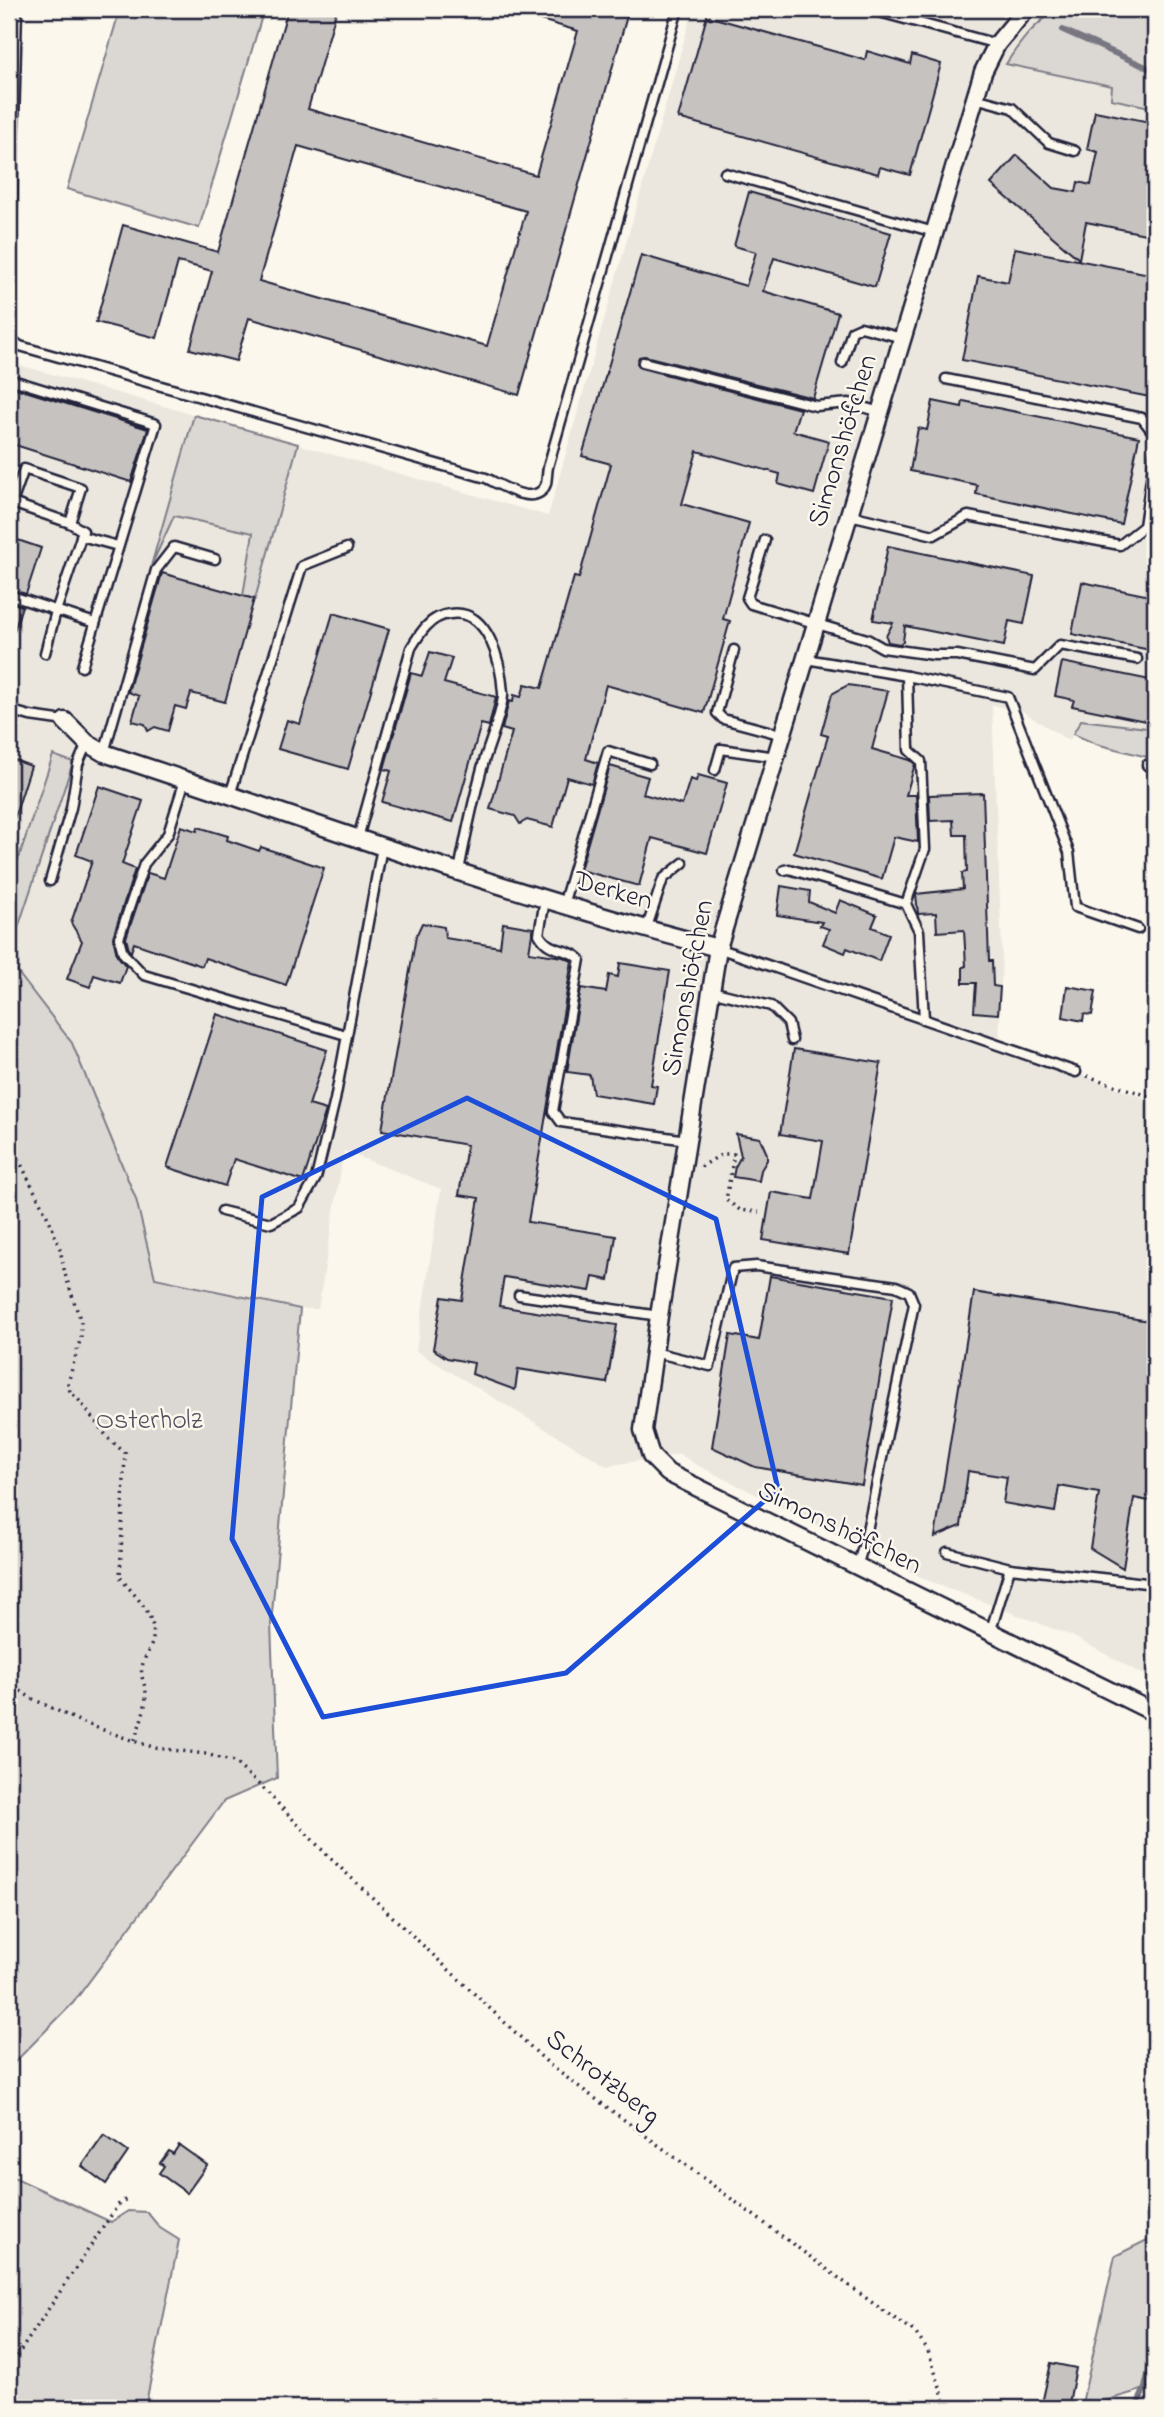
<svg xmlns="http://www.w3.org/2000/svg" width="1164" height="2417" font-family="'Indie Flower',sans-serif">
<style>
.built{fill:#ebe7df}
.green{fill:#dbd8d3;stroke:#7e7d87;stroke-width:2}
.lines{fill:none;stroke-linecap:round;stroke-linejoin:round}
.stream{stroke:#787681;stroke-width:6}
.building{fill:#c6c2c0;stroke:#22223b;stroke-width:2;fill-rule:evenodd}
.lane-casing{stroke:#22223b;stroke-width:13}
.street-casing{stroke:#22223b;stroke-width:21}
.path{stroke:#22223b;stroke-width:3.5;stroke-dasharray:2 5;stroke-linecap:butt}
.lane{stroke:#fbf7ec;stroke-width:8}
.street{stroke:#fbf7ec;stroke-width:16}
.marked{fill:none;stroke:#1d4ed8;stroke-width:5;stroke-linejoin:round}
.labels{text-anchor:middle;dominant-baseline:central;stroke-width:5;stroke-linejoin:round;paint-order:stroke}
.street-label{font-size:28px;fill:#22223b;stroke:#fbf7ec}
.park-label{font-size:28px;fill:#505061;stroke:#fbf7ec}
</style>
<rect width="100%" height="100%" fill="#fbf7ec"/>
<filter id="ink" filterUnits="userSpaceOnUse"><feTurbulence type="fractalNoise" baseFrequency=".0143" numOctaves="2"/><feDisplacementMap in="SourceGraphic" scale="14" xChannelSelector="R" yChannelSelector="G"/><feConvolveMatrix kernelMatrix="1 2 1 2 8 2 1 2 1" color-interpolation-filters="sRGB"/></filter>
<g filter="url(#ink)">
<polygon class="built" points="693,9 1059,9 1049,14 1024,37 1006,64 1113,86 1111,99 1155,108 1155,729 1082,720 1069,741 1022,711 992,705 1002,954 999,1045 1155,1102 1155,1681 1072,1636 927,1580 695,1464 680,1454 607,1466 416,1351 441,1189 344,1151 318,1309 300,1309 155,1279 136,1199 36,998 9,961 9,955 72,762 52,755 9,887 9,362 548,516"/>
<g class="green">
<polygon points="120,9 264,9 199,228 67,189"/>
<path d="M1059,9h96v99l-44,-9 1,-13 -106,-22c14,-22 29,-42 53,-55z"/>
<polygon points="194,415 298,444 255,599 243,596 253,533 174,516 151,566"/>
<polygon points="1081,720 1155,729 1155,759 1096,744 1073,734"/>
<polygon points="53,755 73,762 9,955 9,887"/>
<polygon points="9,961 72,1043 136,1199 155,1278 300,1309 271,1624 277,1778 224,1801 73,2003 9,2068"/>
<polygon points="9,2175 111,2222 128,2211 147,2212 160,2228 179,2240 145,2408 9,2408"/>
<polygon points="1155,2236 1155,2386 1081,2408 1115,2256"/>
</g>
<g class="lines">
<g class="stream">
<polyline points="1063,30 1155,71"/>
<polyline points="1136,2408 1145,2388 1155,2345"/>
</g>
</g>
<g class="building">
<path d="M288,9h49l-29,100 228,66 42,-144 -61,-18v-4h112l-110,386 -270,-77 -13,43 -46,-12 22,-78 -34,-9 -21,76 -61,-16 27,-97 95,27zM298,146l228,65 -39,135 -228,-65z"/>
<polygon points="707,16 865,60 867,51 910,64 912,55 941,64 910,175 880,167 878,174 678,118"/>
<polygon points="1095,111 1155,123 1155,236 1086,222 1079,259 991,184 1017,155 1054,188 1076,192 1078,182 1091,185 1098,152 1087,149"/>
<polygon points="749,192 891,233 875,287 774,258 763,291 838,313 813,398 645,356 639,357 637,363 641,368 800,409 793,431 829,441 814,494 778,484 780,474 697,451 682,504 749,523 723,619 730,621 704,713 606,685 586,759 598,763 592,784 567,777 553,827 527,820 520,824 515,816 490,809 512,732 502,729 509,701 513,702 514,695 521,697 525,684 542,688 574,577 579,578 611,464 582,456 641,255 746,286 756,252 734,246"/>
<polygon points="1015,248 1155,275 1155,398 962,360 978,276 1008,282"/>
<polygon points="9,386 148,429 131,482 9,443"/>
<polygon points="933,401 962,407 963,401 1139,437 1121,524 976,494 977,485 910,471 918,428 927,430"/>
<polygon points="9,537 41,548 26,594 9,589"/>
<polygon points="888,546 1034,576 1024,624 1009,621 1004,646 905,626 903,641 900,644 888,642 886,636 893,623 873,620"/>
<polygon points="162,573 254,599 225,702 191,693 186,709 175,706 168,731 155,727 148,731 145,724 132,721 139,696 128,692"/>
<polygon points="1082,582 1155,597 1155,651 1072,634"/>
<polygon points="9,602 22,606 12,638 9,638"/>
<polygon points="333,613 389,629 348,769 278,749 287,720 300,724"/>
<polygon points="430,652 452,658 444,683 496,697 489,726 481,724 453,822 382,802 391,771 384,769 411,673 422,676"/>
<polygon points="1062,662 1155,681 1155,723 1072,706 1074,700 1055,696"/>
<polygon points="848,685 888,691 872,749 910,760 915,764 906,795 916,795 918,842 894,837 882,879 794,853 828,736 821,734 832,694"/>
<polygon points="9,758 31,766 12,825 9,825"/>
<polygon points="610,766 648,777 643,794 682,805 690,779 696,781 698,775 727,783 707,853 652,838 639,886 580,870"/>
<polygon points="99,786 143,801 122,864 135,869 113,937 117,955 126,966 120,983 94,975 90,987 67,979 82,941 71,923 92,861 76,855"/>
<polygon points="983,793 989,961 992,961 993,986 1000,987 998,1014 974,1012 976,983 963,983 963,967 966,966 964,930 937,932 936,913 918,914 916,894 963,889 962,873 967,872 966,835 954,835 953,820 930,821 929,795"/>
<polygon points="181,826 197,831 198,827 228,836 227,840 259,851 261,847 324,868 286,985 205,958 202,966 134,943 131,952 129,950 126,938 148,873 164,878"/>
<polygon points="781,886 810,891 809,902 835,913 840,900 877,915 872,927 889,934 879,961 847,948 845,953 823,944 829,929 820,926 822,922 777,915"/>
<polygon points="422,923 444,927 445,938 500,947 503,923 533,928 529,952 563,957 572,961 528,1222 616,1236 609,1280 593,1277 590,1291 504,1277 499,1306 617,1325 607,1383 518,1369 515,1390 472,1374 474,1363 447,1358 433,1349 442,1297 462,1300 479,1198 459,1195 467,1145 382,1130 416,936"/>
<polygon points="620,963 670,971 651,1085 657,1086 654,1104 593,1094 590,1075 567,1072 581,988 606,992 609,975 618,977"/>
<polygon points="1067,986 1096,991 1092,1015 1084,1014 1083,1021 1063,1017"/>
<polygon points="217,1014 327,1050 309,1105 326,1110 303,1181 234,1159 225,1186 167,1167"/>
<polygon points="794,1049 881,1063 849,1254 763,1240 771,1192 813,1199 823,1141 780,1134"/>
<polygon points="736,1134 760,1138 767,1154 767,1160 761,1170 759,1181 733,1177 735,1167 741,1156"/>
<polygon points="770,1276 893,1297 862,1485 755,1467 712,1447 730,1335 759,1340"/>
<polygon points="974,1292 1155,1322 1155,1466 1149,1501 1134,1498 1123,1568 1090,1548 1099,1493 1059,1486 1055,1512 1003,1503 1007,1477 968,1471 961,1526 935,1537"/>
<polygon points="104,2135 128,2152 106,2184 82,2166"/>
<polygon points="179,2145 207,2165 187,2193 159,2173 164,2166 160,2163 169,2151 173,2154"/>
<polygon points="1051,2363 1076,2368 1068,2408 1041,2408"/>
</g>
<g class="lines">
<g class="lane-casing">
<g id="lane">
<polyline points="868,9 997,44"/>
<polyline points="975,98 1012,108 1049,143 1075,151"/>
<polyline points="725,173 934,232"/>
<polyline points="9,313 17,9"/>
<path d="M9,338l11,8 466,132c15,7 50,31 60,6 1,-5 1,-12 2,-17l130,-458"/>
<polyline points="643,362 816,406 849,403 880,412"/>
<polyline points="842,363 852,331 861,327 902,338"/>
<polyline points="9,379 156,424 82,667"/>
<polyline points="946,379 1142,418 1155,435"/>
<polyline points="9,502 70,523 83,531 56,611 45,653"/>
<polyline points="12,503 24,469 81,488 70,523"/>
<polyline points="850,515 934,535 968,516 1120,545 1144,526 1155,452"/>
<polyline points="81,536 118,546"/>
<polyline points="765,540 747,598 751,604 867,639 883,648 934,655 957,655 1035,670 1060,645 1137,659"/>
<polyline points="9,595 95,623"/>
<polyline points="734,650 717,713 723,719 783,735"/>
<polyline points="806,659 907,676 1008,697 1069,852 1075,907 1138,929"/>
<polyline points="9,710 30,716 65,721"/>
<polyline points="104,753 156,570 174,547 215,559"/>
<polyline points="1147,765 1155,766"/>
<polyline points="715,770 721,749 776,757"/>
<polyline points="185,780 168,834 144,864 119,938 123,953 144,975 346,1035"/>
<polyline points="230,795 302,566 347,548"/>
<path d="M358,838l53,-190c9,-15 19,-32 39,-34 39,-6 51,49 53,79 1,14 -14,52 -19,68 -10,36 -18,73 -25,110"/>
<polyline points="784,870 789,869 906,904 919,931 924,1019"/>
<polyline points="50,881 71,808 78,764 87,743"/>
<path d="M545,900l-6,34c11,20 28,12 41,25l-27,152 8,11 126,18"/>
<polyline points="906,904 925,849 921,761 909,750 907,676"/>
<polyline points="563,905 608,751 650,764"/>
<polyline points="646,930 663,879 683,863"/>
<polyline points="718,948 1076,1072"/>
<polyline points="711,991 771,1006 788,1023 792,1040"/>
<polyline points="222,1211 271,1223 299,1208 316,1178 335,1100 382,847"/>
<polyline points="519,1295 659,1316"/>
<polyline points="654,1352 710,1366 733,1268 756,1266 896,1286 909,1292 914,1304 865,1540 857,1567"/>
<polyline points="947,1552 1010,1568"/>
<polyline points="990,1633 1010,1568 1146,1583"/>
</g>
</g>
<g class="street-casing">
<g id="street">
<polyline points="1026,9 997,44 983,72 718,948 659,1316 643,1430 651,1456 668,1473 1155,1713"/>
<path d="M65,721l22,22 17,10c204,67 406,142 614,195"/>
</g>
</g>
<g class="path">
<polyline points="1087,1076 1155,1098"/>
<path d="M9,1140l41,82 10,27 5,25 16,48v15l-13,46 2,9 8,7 30,39 17,15 -5,124c14,19 40,40 32,66 -3,9 -9,16 -10,25 -2,10 4,17 4,26 0,16 -7,32 -12,47"/>
<polyline points="701,1167 722,1154 734,1154 726,1200 740,1210 759,1212"/>
<polyline points="9,1683 31,1698 81,1722 134,1741 156,1748 206,1754 234,1762 265,1790 327,1855 551,2066 885,2312 914,2331 928,2351 947,2408"/>
<polyline points="9,2368 118,2205 129,2197"/>
</g>
<use href="#lane" class="lane"/>
<use href="#street" class="street"/>
</g>
</g>
<path class="marked" d="M467,1098l249,121 62,270 -212,184 -243,44 -91,-178 30,-342z"/>
<g class="labels">
<g class="street-label">
<text transform="translate(844 441) rotate(-73)">Simonshöfchen</text>
<text transform="translate(613 892) rotate(16)">Derken</text>
<text transform="translate(689 988) rotate(-79)">Simonshöfchen</text>
<text transform="translate(839 1529) rotate(26)">Simonshöfchen</text>
<text transform="translate(602 2078) rotate(38)">Schrotzberg</text>
</g>
<g class="park-label">
<text x="149" y="1421">Osterholz</text>
</g>
</g>
<rect width="1164" height="2417" fill="none" stroke="#fbf7ec" stroke-width="35"/>
<rect x="18" y="18" width="1129" height="2382" fill="none" stroke="#22223b" stroke-width="2.5" filter="url(#ink)"/>
</svg>
